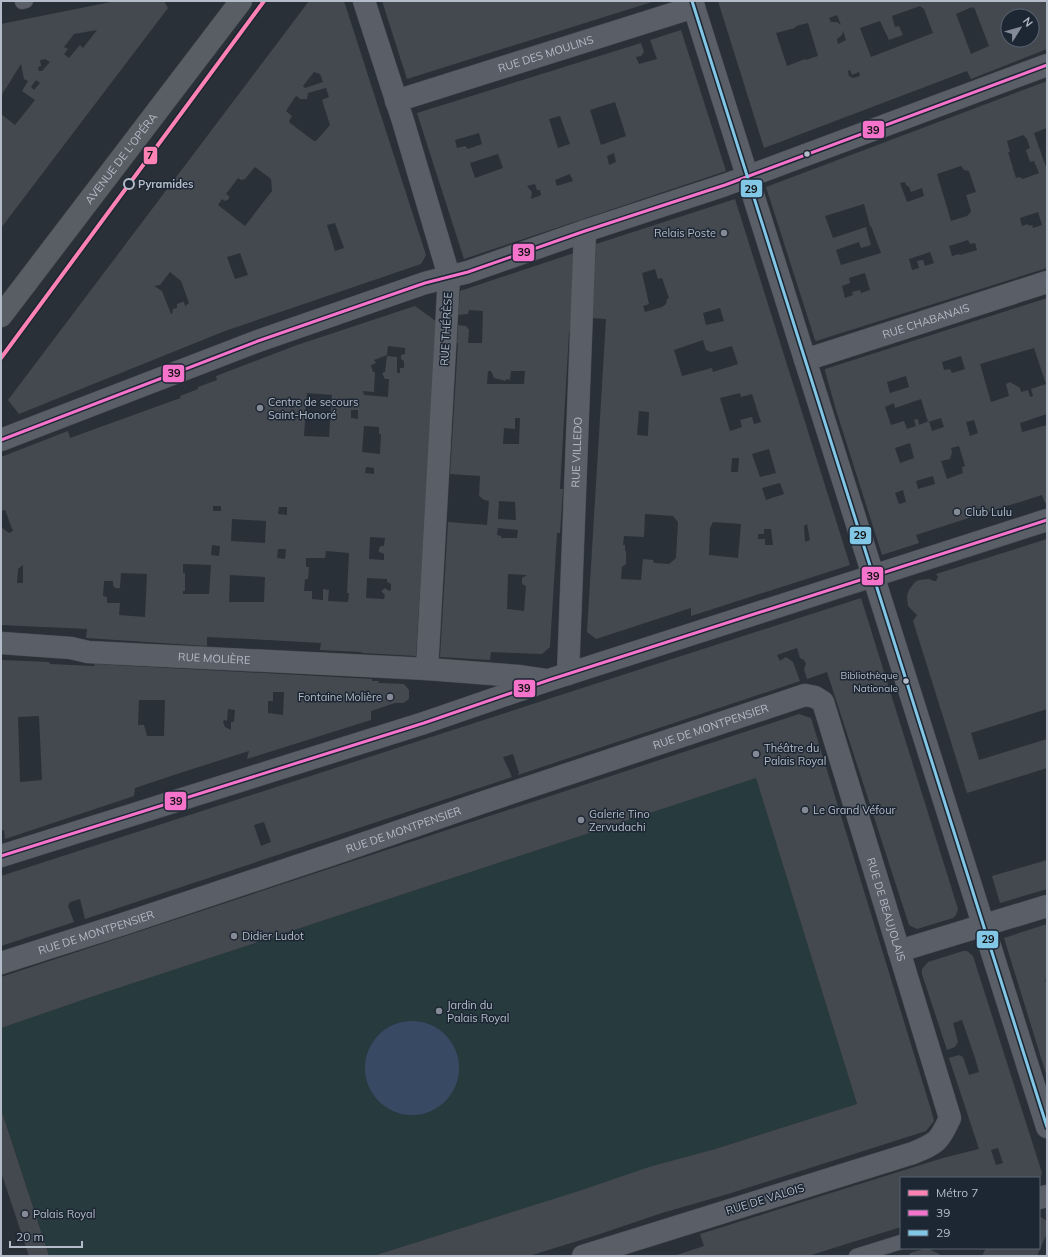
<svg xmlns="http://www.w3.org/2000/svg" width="1048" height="1257" font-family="Mulish,sans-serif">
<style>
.green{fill:#273a3e}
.water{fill:#384963}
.building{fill:#444950;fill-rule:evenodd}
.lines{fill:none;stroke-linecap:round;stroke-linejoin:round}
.lane-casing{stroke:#484c53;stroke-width:15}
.street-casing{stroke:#484c53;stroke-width:23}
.secondary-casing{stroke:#484c53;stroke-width:23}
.lane{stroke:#5a5e66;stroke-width:14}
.street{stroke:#5a5e66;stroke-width:22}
.secondary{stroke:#595d64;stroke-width:22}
.bus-1-casing{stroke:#1d2633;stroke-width:6}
.bus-2-casing{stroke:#1d2633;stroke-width:6}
.bus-1{stroke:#f673cc;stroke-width:3}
.bus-2{stroke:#82c8e6;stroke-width:3}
.metro-1-casing{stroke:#1d2633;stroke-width:7}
.metro-1{stroke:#ff82b4;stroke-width:4}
.bus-dot{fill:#b4bcc9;stroke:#1d2633;stroke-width:1.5}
.stop-dot{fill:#1d2633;stroke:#b4bcc9;stroke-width:2}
.poi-dot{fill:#848b96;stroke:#1d2633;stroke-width:1.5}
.labels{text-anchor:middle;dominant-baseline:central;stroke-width:3;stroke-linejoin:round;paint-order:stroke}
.bus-label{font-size:10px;fill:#b4bcc9;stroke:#1d2633;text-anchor:end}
.street-label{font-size:11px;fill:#b4bcc9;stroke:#1d2633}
.stop-label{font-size:11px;font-weight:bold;fill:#b4bcc9;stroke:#1d2633;text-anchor:start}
.poi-label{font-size:11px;fill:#b4bcc9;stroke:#1d2633;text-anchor:start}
.line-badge{stroke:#1d2633;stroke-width:1.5}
.pale-badge-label{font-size:11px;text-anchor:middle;font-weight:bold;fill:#111}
</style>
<rect width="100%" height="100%" fill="#2a3038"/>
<polygon class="green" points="756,778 857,1104 372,1256 49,1256 1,1108 1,1028 97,995"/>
<circle class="water" cx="412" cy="1068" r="47"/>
<g class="building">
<path d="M116,1h48l4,7 -167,220v-114l14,11 20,-25 -13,-9 6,-10 -4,-2 -3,-15 -20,32v-72zM97,30l-14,18 -3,-3 -11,13 -5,-4 4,-5 -4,-2 10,-13zM45,59l5,3 -8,9h-3l-1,-4 3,-1 -1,-6zM36,80l4,3 -6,7 -3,-3z"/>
<path d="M309,1h35l82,254 -5,9 -196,67 -206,83 -11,-14zM314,72l6,2 3,8 -18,6 -2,-2zM326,88l3,9 -7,3 8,25 -14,16h-2l-24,-18 -1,-2 3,-5 -6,-5 9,-14 2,-1 3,3h7l1,-6zM255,167l16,12 1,12 -27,35 -27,-21 4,-6 3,2 4,-2v-3l-3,-2 12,-16 3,2 4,-1zM335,223l9,25 -9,3 -8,-26zM240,253l8,22 -13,4 -8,-22zM170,272l11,9 8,22 -4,3 -1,-4h-2l-5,2v4l-4,1 -1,5h-1l-9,-23 -8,-5 6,-1z"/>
<polygon points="382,1 655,1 407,79"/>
<path d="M718,1h329v48l-76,30 -4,-8 -203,77zM920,6l4,3 9,24 -62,24 -11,-29 20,-7 9,19 14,-5 -4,-9 -4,1 -3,-11zM972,7v2l2,-2 15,39 -18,8 -15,-40zM837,15l4,10 -4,-3h-6l-2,-4zM1008,16h24v24h-24zM808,23l10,33 -12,4 -1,-1 -18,7 -11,-33 19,-5 1,-2zM843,31l3,9 -8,4 -1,-5 5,-4zM850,70l2,5 7,-3 1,4 -7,2 -4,-2 -1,-5z"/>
<path d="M681,30l45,141 -262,88 -47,-146 224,-70 3,9 -3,4 -5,1 3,7 18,-5 -7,-19zM615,102l11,34 -25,9 -11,-35zM560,116l10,28 -12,4 -9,-29zM479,133l3,11 -14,5 -3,-3 -8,2 -2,-8zM614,153l2,9 -7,3 -2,-9zM498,154l5,14 -28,10 -5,-15zM570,174l3,7 -16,5 -2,-6zM535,184l2,6h3l1,5 -10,4 1,-7 -5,-6z"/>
<path d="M1047,81v47l-13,5 13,37v98l-231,73 -1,-1 -49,-153zM1023,135l4,4 3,9 -4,2 4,12 4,-1 5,12 -16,6 -4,-2 -3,1 -8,-26h2l-3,-11zM961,166l3,4 5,1 7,21 -10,3 5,16 -1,2 -3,3 -16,5 -14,-47zM905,182l1,3 3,2 2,5 11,-4 2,8 -17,6 -7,-19zM864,204l6,22h1l10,27 -40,12 -5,-15 23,-8 2,6 10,-3 -5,-18 -33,11 -8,-22zM1038,212l4,13 -9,3 -1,-3 -3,1 -1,-2 -6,2 -2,-8zM968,240l2,4 5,-1 2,7 -17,5 -1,-1 -7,2 -3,-10zM930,252l4,11 -9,3 -2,-6 -6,1 2,7 -7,2 -3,-11zM865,273l5,17 -9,3 -1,-3 -8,2 1,3 -8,3 -3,-12 8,-3 -1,-5z"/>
<path d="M735,199l115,366 -159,51v-8l-95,31 -9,-7 19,-313 -14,-1 4,-74zM655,269l3,10 4,-1 7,20 -2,1 -1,5 -4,3 -17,5 -2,-6 6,-2 -7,-31zM720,308l4,13 -18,4 -3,-12zM703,340l3,10 5,2 21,-6 6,18 -25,8 -1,-4 -30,8 -8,-26zM740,393l1,4 11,-3 9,28 -7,2 -2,-7 -12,3 2,7 -12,4 -10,-33zM639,411l10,1 -1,24 -11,-1zM769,449l7,24 -16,4 -8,-23zM732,458h7l-1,14h-7zM780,483l4,11 -18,6 -4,-12zM645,514l28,2 5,6 -2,36 -7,6 -15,-1 -1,-3 -10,-1 -2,21 -20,-1 1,-12 4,-3v-13h-1v-6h-2l1,-9 20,1zM713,522l28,2 -3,34 -29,-3 1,-27zM807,524l3,16 -5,2 -1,-16zM764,529h7l2,16h-8v-6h-7v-5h6z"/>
<path d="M577,252l-5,80h-3l-9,157h3l-3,44h-3l-7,114 -8,7 -51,-2 -1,8 -50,-3 8,-135 39,3 2,-24 -5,-1 -5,-4 1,-20 -30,-2 8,-131h-1l1,-18 8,1 3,4 -1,13h14l1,-32 -14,-1 -1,4 -10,1 2,-24zM488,371h3l3,7 12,3v-2l4,1 1,-9h14l-1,13h-37zM515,418h5l-1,26h-16l1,-16 11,1zM499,501l16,1 1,18 -18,-1zM498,528l20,2 -1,8h-16v-2l-4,-1zM508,574l19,1 -5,3v6l4,2 -2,25 -17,-2z"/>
<path d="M1047,298v116l-27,9 2,9 25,-7v77l-2,1 -3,-8 -67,21 -59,19 3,8 -37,12 -46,-145 -11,-39v-2zM1034,348l12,36 -15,5 2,7 -3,1 -2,-7 -7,2 -1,-4 -10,-6 -4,2 3,12 -18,6 -11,-38zM961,356l4,13 -13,4 -2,-4 -6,1 -2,-8zM906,376l3,11 -19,6 -3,-11zM921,399l7,23 13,-4 3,9 -12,4 -3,-10 -10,4 -1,-6 -4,1 2,6 -9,3 -3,-8 -13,4 -6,-18 9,-4 1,5zM974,420l4,13 -8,3 -4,-14zM910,443l4,15 -14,5 -5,-15zM959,446l6,20 -3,1 1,6 -16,6 -6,-18 9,-2 2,-7 -1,-4zM933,476l2,8 -17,5 -2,-8zM903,490l3,12 -7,2 -4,-11z"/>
<path d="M415,306l22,16 -21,334 -54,-3v-1l-42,-2 1,-7 -71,-4 -43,-2v9l-121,-8 1,-9 -86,-4v-98l8,6 4,-2 -8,-21 -4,1v-54l67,-26 2,7 102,-37 9,-3 -1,-2 18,-7v-2l19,-7 -1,-4 81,-31zM388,346l17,2v6l-4,1v4l3,2v7h-4v5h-3v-16l-10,-1 -2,16 -3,1 3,6h4l-1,18 -24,-2 -1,-4 11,1 1,-20h-2l-2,-7 5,-2 -2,-3 13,-5zM307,393l25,2 -3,42 -25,-1zM351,410h7v9l-7,-1zM364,426l15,1v7h2l-1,20 -18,-2zM366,467l8,1v6l-9,-1zM213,506h8v5h-8zM279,507h8v8l-9,-1zM232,519l34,2 -1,22 -34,-2zM370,537l15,1 -1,8h-3l-2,2v4l5,2v6l-15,-1zM212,545l8,1 -1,10 -8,-1zM278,549h8l-1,10 -8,-1zM326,551l23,2 -2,40h2l-1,9 -20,-1 1,-11 -6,-1v11l-11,-1v-8h-8l1,-12h3l1,-12h-3v-9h19zM183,564l28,1 -2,29h-26v-3h2v-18h-2zM23,565v18h-6l1,-14zM121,573l26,1 -2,43 -26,-2 1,-12h-13v-6l-4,-1 1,-15h9v4l2,3h5zM230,575l35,2 -1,25h-35zM367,578l20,1v3l4,2v6l-2,1 -4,-3 -4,3 4,4 -1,4 -18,-1z"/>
<polygon points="1047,539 1047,709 971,733 979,760 1047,739 1047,768 967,793 913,621 917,615 908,606 907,596 909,590 915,582 919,580 929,579 934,581 936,581 938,577 936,574"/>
<path d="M861,598l97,311 -2,6 -3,3 -36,11 -8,-4 -82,-253 -20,7 -3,-10 2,-5 -2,-4 -4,-2 -3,-10 -20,7 3,6 6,-4 7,5 7,19 -282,94v-1l1,-1 -6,-19 -10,3 9,20 -427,142 -5,-20 -10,3 -2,4 6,16 -73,24v-70zM264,822l7,20 -10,4 -7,-21z"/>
<path d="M1,660l48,2 1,2 44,2 1,-2 277,15v2h7l-1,2 26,1 5,6v9l-6,4h-8l-24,8v9l-124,39 2,-8 -66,21 -48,16 -1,8 -129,43 -1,-9 -3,1zM273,692h11l-1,23 -15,-2v-12h5zM139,700h26l-1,36h-17l-3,-11h-6zM228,709l7,1 -1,12h-3v8l-6,-3 -2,-5 1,-2 3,1zM39,716l3,64 -22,2 -2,-65z"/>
<polygon points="799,714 811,718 932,1113 934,1121 926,1131 728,1194 662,1213 597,1235 529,1256 373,1256 582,1190 649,1167 715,1149 857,1104 756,778 97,995 1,1028 1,977"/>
<polygon points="1047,860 1047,889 1000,903 992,876"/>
<polygon points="1047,924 1047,980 1045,980 1047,985 1047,1077 1004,938"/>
<path d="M963,951h4l6,5 69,217 -3,9v-4h-138v49l-93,29h-134l30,-10 -4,-12 243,-76 36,-9 -30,-91 10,-3 4,2 6,18 10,-3 -4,-14 -13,-38 -9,3 5,19 -3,5 -8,3 -25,-76v-5l6,-7zM998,1148l5,15 -7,2 -5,-15z"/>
<polygon points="1,1109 49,1256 29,1256 1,1172"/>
<polygon points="1039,1216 1047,1221 1047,1233 1037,1256 982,1256 986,1248 1039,1248"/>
<polygon points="927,1248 943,1256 909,1256 910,1253"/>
</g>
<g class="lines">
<g class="lane-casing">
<g id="lane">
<polyline points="22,2 26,1"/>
<polyline points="856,1256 901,1242"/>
</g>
</g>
<g class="street-casing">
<g id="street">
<polyline points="364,1 403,121 449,276 427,669"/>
<polyline points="692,1 1047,1127"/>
<path id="s1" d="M396,101l298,-94"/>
<path id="s2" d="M805,360l242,-78"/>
<polyline points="1,440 258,341 425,283 468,272 585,231 725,185 1047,65"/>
<path id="s3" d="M1,643l70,5 17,4 339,17 91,7 27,4"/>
<path id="s4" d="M568,674l17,-443"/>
<polyline points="1,856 424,723 549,680 1047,520"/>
<polyline points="899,951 1047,906"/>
<path id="s5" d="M1,963l122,-39 219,-73 139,-48 324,-108 10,2 8,5 127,416c-11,24 -13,25 -37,35l-330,103"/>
<polyline points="1039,1198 1047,1196"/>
</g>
</g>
<g class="secondary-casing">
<g id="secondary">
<path id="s6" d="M1,316l240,-315"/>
</g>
</g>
<use href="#lane" class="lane"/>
<use href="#street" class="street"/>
<use href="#secondary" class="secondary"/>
<g class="bus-1-casing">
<g id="bus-1">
<polyline points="1,440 258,341 425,283 468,272 585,231 725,185 1047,65"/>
<polyline points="1,856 424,723 549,680 1047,520"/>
</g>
</g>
<g class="bus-2-casing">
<polyline id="bus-2" points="692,1 1047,1127"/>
</g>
<use href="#bus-1" class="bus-1"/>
<use href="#bus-2" class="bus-2"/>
<g class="metro-1-casing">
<polyline id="metro-1" points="1,358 264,1"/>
</g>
<use href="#metro-1" class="metro-1"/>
</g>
<g class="bus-dot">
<circle cx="807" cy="154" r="3.5"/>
<circle cx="906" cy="681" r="3.5"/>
</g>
<circle class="stop-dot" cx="129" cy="184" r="5"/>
<g class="poi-dot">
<circle cx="724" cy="233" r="4"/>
<circle cx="260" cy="408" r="4"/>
<circle cx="957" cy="512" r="4"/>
<circle cx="390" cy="697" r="4"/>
<circle cx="756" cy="754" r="4"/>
<circle cx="805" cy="810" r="4"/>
<circle cx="581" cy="820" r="4"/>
<circle cx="234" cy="936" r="4"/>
<circle cx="439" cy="1011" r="4"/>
<circle cx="25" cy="1214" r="4"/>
</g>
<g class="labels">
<g class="bus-label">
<text x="898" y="675">Bibliothèque<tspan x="898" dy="13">Nationale</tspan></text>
</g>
<g class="street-label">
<text stroke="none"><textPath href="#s1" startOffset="157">RUE DES MOULINS</textPath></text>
<text stroke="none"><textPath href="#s6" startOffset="198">AVENUE DE L'OPÉRA</textPath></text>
<text stroke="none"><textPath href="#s2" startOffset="127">RUE CHABANAIS</textPath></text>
<text transform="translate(446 329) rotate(-87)">RUE THÉRÈSE</text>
<text stroke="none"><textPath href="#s4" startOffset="222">RUE VILLEDO</textPath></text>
<text stroke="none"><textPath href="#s3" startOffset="214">RUE MOLIÈRE</textPath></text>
<text stroke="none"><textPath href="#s5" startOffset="748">RUE DE MONTPENSIER</textPath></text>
<text stroke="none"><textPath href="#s5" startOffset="424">RUE DE MONTPENSIER</textPath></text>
<text stroke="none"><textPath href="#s5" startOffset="1084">RUE DE BEAUJOLAIS</textPath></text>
<text stroke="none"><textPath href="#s5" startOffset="100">RUE DE MONTPENSIER</textPath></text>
<text transform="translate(765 1199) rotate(-17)">RUE DE VALOIS</text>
</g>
<g class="stop-label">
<text x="138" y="184">Pyramides</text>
</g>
<g class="poi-label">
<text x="716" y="233" text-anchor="end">Relais Poste</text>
<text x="268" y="402">Centre de secours<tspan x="268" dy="13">Saint-Honoré</tspan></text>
<text x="965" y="512">Club Lulu</text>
<text x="382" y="697" text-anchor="end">Fontaine Molière</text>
<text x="764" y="748">Théâtre du<tspan x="764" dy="13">Palais Royal</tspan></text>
<text x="813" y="810">Le Grand Véfour</text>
<text x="589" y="814">Galerie Tino<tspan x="589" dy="13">Zervudachi</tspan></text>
<text x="242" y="936">Didier Ludot</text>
<text x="447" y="1005">Jardin du<tspan x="447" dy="13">Palais Royal</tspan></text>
<text x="33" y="1214">Palais Royal</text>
</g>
</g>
<g class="line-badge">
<rect x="862" y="120" width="23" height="19" rx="4" fill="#f673cc"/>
<rect x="143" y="146" width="15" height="19" rx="4" fill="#ff82b4"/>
<rect x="740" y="179" width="23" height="19" rx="4" fill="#82c8e6"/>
<rect x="512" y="243" width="23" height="19" rx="4" fill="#f673cc"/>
<rect x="162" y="364" width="23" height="19" rx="4" fill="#f673cc"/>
<rect x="849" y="526" width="23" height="19" rx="4" fill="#82c8e6"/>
<rect x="861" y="566" width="23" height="20" rx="4" fill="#f673cc"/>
<rect x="513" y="679" width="23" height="19" rx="4" fill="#f673cc"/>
<rect x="164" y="791" width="23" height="20" rx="4" fill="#f673cc"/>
<rect x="976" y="930" width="23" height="19" rx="4" fill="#82c8e6"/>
</g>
<g class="pale-badge-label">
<text x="873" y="134">39</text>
<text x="150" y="159">7</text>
<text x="751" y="193">29</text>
<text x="524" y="256">39</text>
<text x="174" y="377">39</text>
<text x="860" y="539">29</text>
<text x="873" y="580">39</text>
<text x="524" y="692">39</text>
<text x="176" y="805">39</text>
<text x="988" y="943">29</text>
</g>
<rect width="1048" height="1257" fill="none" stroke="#b4bcc9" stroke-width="4"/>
<rect x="900" y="1177" width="140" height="72" fill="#1d2633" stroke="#59626f"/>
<rect x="908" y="1190" width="20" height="6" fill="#ff82b4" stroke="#59626f"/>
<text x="936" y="1197" font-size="12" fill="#b4bcc9">Métro 7</text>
<rect x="908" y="1210" width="20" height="6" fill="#f673cc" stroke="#59626f"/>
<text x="936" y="1217" font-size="12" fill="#b4bcc9">39</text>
<rect x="908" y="1230" width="20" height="6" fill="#82c8e6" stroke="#59626f"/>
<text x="936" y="1237" font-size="12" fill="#b4bcc9">29</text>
<g transform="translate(1020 28) rotate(53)"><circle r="19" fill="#1d2633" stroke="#59626f"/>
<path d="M0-3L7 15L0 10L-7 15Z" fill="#848b96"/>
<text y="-6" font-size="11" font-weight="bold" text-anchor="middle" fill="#b4bcc9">N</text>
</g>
<path d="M10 1241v6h72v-6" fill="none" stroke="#b4bcc9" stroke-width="2"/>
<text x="16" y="1241" font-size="12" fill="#b4bcc9" stroke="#1d2633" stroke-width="3" paint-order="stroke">20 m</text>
</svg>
